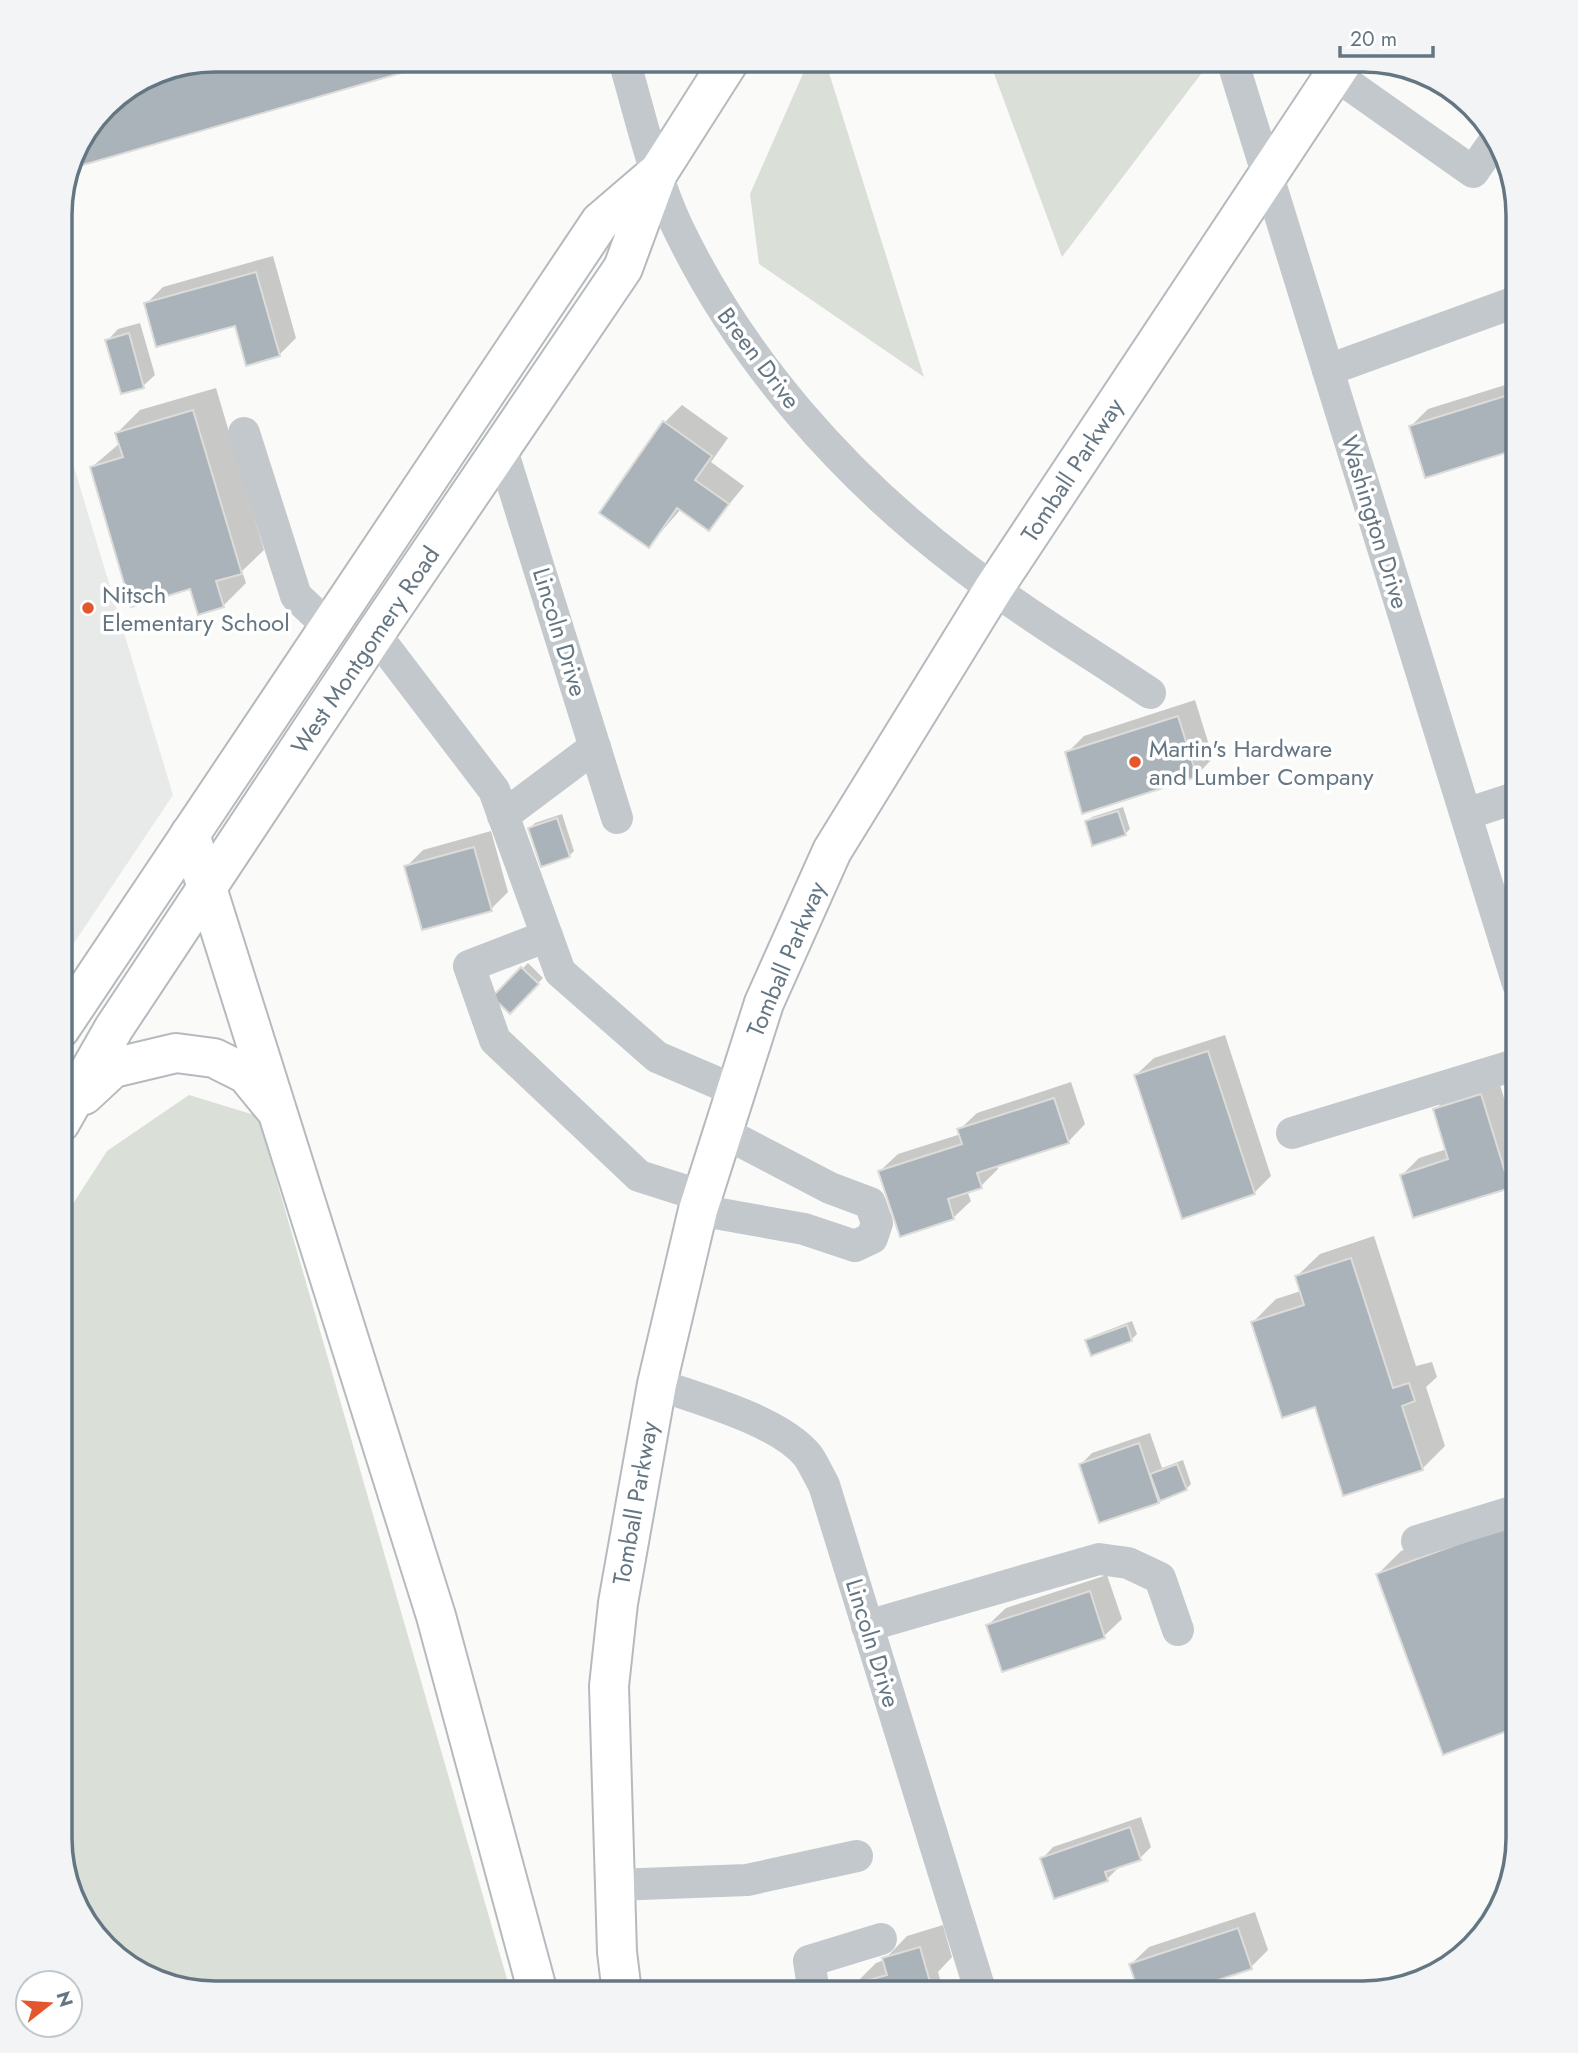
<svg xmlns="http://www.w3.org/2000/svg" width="1578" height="2053" font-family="Jost,sans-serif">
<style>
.built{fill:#e8e9e9}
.green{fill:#dadfd7}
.shadow{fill:#0003}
.building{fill:#aab3b9;stroke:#dcdcda;stroke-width:2}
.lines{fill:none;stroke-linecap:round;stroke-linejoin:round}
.major-casing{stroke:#b5babe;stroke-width:42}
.minor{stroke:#c3c8cc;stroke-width:32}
.major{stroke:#fff;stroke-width:38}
.poi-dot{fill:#e4572e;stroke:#fff;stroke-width:2.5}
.labels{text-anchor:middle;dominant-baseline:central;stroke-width:7;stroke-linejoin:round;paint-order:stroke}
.street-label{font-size:24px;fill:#657683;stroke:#fff}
.poi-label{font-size:24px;fill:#657683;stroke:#fff;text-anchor:start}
.rim{fill:none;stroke:#657683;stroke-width:3.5}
</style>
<rect width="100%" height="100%" fill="#fafaf8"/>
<polygon class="built" points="60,421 173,795 60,964"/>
<g class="green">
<polygon points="809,60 825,60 924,377 759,264 750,194"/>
<polygon points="989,60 1206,60 1207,66 1062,257"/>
<polygon points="189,1095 258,1116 511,1993 215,1993 138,1973 86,1924 60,1838 60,1224 107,1151"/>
</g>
<g class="shadow">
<polygon points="215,60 440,60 70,167 156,71"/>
<polygon points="273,256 296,338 279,355 236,324 146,304 163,287"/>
<polygon points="140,323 155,375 143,386 107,341 118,329"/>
<polygon points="1518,381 1518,448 1426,476 1411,426 1428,409"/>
<polygon points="216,388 264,550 242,571 246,583 223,606 192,587 92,467 120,443 117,433 140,410"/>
<polygon points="682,405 728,438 711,462 744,486 709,529 681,509 649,546 664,423"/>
<polygon points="1195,700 1213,758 1196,776 1067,753 1084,736"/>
<polygon points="1123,807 1130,829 1125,834 1087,822 1092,817"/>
<polygon points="562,814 574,851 569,856 530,828 535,823"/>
<polygon points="491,831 508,892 491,909 406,867 423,850"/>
<polygon points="528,963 543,978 510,1011 495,997"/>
<polygon points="1225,1035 1271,1176 1254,1193 1136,1075 1154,1058"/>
<polygon points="1498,1078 1518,1145 1518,1177 1509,1187 1402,1175 1419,1158 1447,1149 1435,1110 1452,1092"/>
<polygon points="1071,1082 1085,1124 1068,1142 997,1165 998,1169 981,1186 967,1191 971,1201 953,1218 880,1171 898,1154 961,1134 959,1130 977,1113"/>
<polygon points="1374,1236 1416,1366 1432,1362 1437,1377 1426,1387 1445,1446 1422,1469 1316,1405 1253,1322 1276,1299 1301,1291 1297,1276 1320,1254"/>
<polygon points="1132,1321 1137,1334 1131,1340 1087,1341 1093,1336"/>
<polygon points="1150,1433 1162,1468 1183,1460 1191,1484 1186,1489 1158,1501 1081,1464 1092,1453"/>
<polygon points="1518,1508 1518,1725 1444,1752 1378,1574 1401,1551"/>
<polygon points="1107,1575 1122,1619 1104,1636 1003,1670 988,1625 1006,1608"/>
<polygon points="1141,1817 1151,1847 1140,1858 1118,1868 1107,1879 1042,1859 1053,1847"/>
<polygon points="1255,1912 1268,1950 1251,1967 1172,1993 1141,1993 1131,1964 1149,1947"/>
<polygon points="943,1925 952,1957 938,1972 944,1993 856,1993 853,1986 876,1963 884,1960 907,1936"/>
</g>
<g class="building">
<polygon points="215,60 446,60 69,169 75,147 112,98 156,71"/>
<polygon points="256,272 280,356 246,366 235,326 156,347 144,303"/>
<polygon points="129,333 144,388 121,394 105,340"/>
<polygon points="1518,392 1518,449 1425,478 1409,426"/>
<polygon points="193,410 242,574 216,581 224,607 198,615 190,589 131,607 90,467 123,457 115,433"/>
<polygon points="663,421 712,456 695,480 729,504 709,531 677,508 649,548 599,513"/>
<polygon points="1178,716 1197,777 1082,814 1065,752"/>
<polygon points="1118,811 1126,835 1092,846 1085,821"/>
<polygon points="557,818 570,857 541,867 528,828"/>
<polygon points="474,847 492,911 422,930 404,866"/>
<polygon points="521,967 539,984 510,1014 492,997"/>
<polygon points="1208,1051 1255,1194 1182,1219 1134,1075"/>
<polygon points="1481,1094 1510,1188 1413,1218 1400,1175 1448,1159 1433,1109"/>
<polygon points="1054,1098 1069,1143 977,1173 982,1188 948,1199 954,1219 900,1237 878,1171 962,1144 957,1129"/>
<polygon points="1351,1258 1393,1388 1409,1383 1415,1401 1402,1406 1423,1470 1343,1496 1315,1407 1282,1418 1251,1322 1304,1305 1295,1276"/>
<polygon points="1127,1325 1132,1341 1091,1356 1085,1340"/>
<polygon points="1139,1443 1159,1503 1099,1523 1079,1464"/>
<polygon points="1177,1464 1187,1490 1160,1501 1150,1474"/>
<polygon points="1518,1522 1518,1727 1443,1755 1376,1574"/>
<polygon points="1090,1591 1105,1638 1002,1672 986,1625"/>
<polygon points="1130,1827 1141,1860 1105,1872 1108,1881 1054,1899 1040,1858"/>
<polygon points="1238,1928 1252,1969 1178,1993 1139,1993 1129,1964"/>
<polygon points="920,1947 930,1982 913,1987 915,1993 854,1993 851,1985 887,1975 882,1958"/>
</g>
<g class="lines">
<g class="major-casing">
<g id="major">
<polyline points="190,834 436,1616 538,1993"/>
<polyline points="60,1029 600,222 656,174"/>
<polyline points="84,1095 113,1068 176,1053 214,1058 246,1074 274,1108"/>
<polyline points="60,1123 114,1028 375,634 623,268 658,173 730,60"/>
<polyline points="622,1993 617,1952 609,1686 618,1603 657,1384 698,1210 764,1003 832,851 994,588 1344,60"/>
</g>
</g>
<g class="minor">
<path d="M624,60c16,55 29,114 53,166 64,134 166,249 284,339 60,46 126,86 189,128"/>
<polyline points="1232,60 1518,984"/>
<polyline points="1334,74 1473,172 1496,139"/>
<polyline points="1328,370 1518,301"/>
<polyline points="244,433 296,596 329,627"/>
<polyline points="501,447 617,818"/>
<polyline points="375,634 494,790 560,972 657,1057 734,1090"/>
<polyline points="1466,814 1518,797"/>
<polyline points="503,816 595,747"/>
<polyline points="547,936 469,966 495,1040 639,1176 702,1196"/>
<polyline points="1292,1133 1518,1064"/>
<polyline points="698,1210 804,1229 855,1246 872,1238 877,1223 870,1203 830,1188 721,1131"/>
<path d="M657,1384c43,16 122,36 151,72 6,9 11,20 16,29l157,508"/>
<polyline points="1417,1541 1518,1510"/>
<polyline points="867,1626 1099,1559 1128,1563 1160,1578 1178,1630"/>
<polyline points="615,1885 747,1880 857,1856"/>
<polyline points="814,1993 809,1961 881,1939"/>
</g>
<use href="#major" class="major"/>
</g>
<g class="poi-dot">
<circle cx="88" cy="608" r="7"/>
<circle cx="1135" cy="762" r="7"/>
</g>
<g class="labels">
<g class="street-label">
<text transform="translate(759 358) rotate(53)">Breen Drive</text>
<text transform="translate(1072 470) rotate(-57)">Tomball Parkway</text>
<text transform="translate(1375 522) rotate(73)">Washington Drive</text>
<text transform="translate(560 632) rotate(73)">Lincoln Drive</text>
<text transform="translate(365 650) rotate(-56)">West Montgomery Road</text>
<text transform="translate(786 959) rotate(-67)">Tomball Parkway</text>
<text transform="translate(635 1503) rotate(-80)">Tomball Parkway</text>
<text transform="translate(873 1643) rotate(73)">Lincoln Drive</text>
</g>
<g class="poi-label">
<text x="102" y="594">Nitsch<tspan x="102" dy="28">Elementary School</tspan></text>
<text x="1149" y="748">Martin's Hardware<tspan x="1149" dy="28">and Lumber Company</tspan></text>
</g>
</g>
<path d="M0 0H1578V2053H0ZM215 72H1363A143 143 0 0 1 1506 215V1838A143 143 0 0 1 1363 1981H215A143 143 0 0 1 72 1838V215A143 143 0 0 1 215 72Z" fill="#f3f4f5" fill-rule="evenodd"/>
<path class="rim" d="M215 72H1363A143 143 0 0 1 1506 215V1838A143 143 0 0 1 1363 1981H215A143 143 0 0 1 72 1838V215A143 143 0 0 1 215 72Z"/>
<g transform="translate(49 2004) rotate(73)"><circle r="33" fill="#ffffff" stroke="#c1c8cd" stroke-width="2"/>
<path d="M0-5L12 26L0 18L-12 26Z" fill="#e4572e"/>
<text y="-10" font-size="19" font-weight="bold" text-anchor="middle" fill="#657683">N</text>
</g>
<path d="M1340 46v10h93v-10" fill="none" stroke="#657683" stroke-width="3.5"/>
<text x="1350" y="46" font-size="21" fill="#657683" stroke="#ffffff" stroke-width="5" paint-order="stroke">20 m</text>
</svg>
